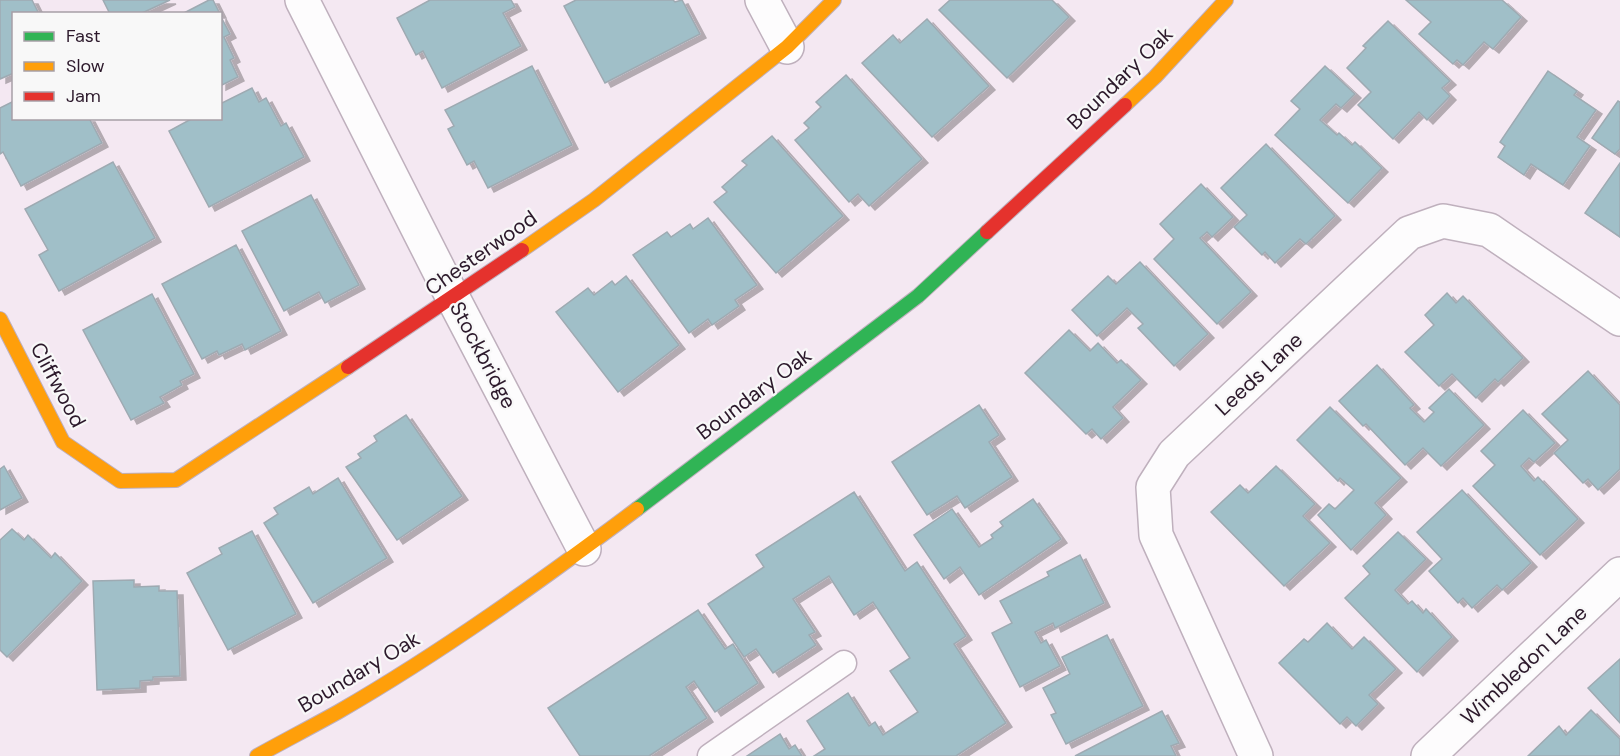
<svg xmlns="http://www.w3.org/2000/svg" width="1620" height="756" font-family="'DM Sans',sans-serif">
<style>
.building{fill:#a0bfc8;stroke:#9eaab2;stroke-width:1.5;filter:url(#shadow)}
.lines{fill:none;stroke-linecap:round;stroke-linejoin:round}
.lane-casing{stroke:#bfb0bd;stroke-width:27}
.street-casing{stroke:#bfb0bd;stroke-width:36}
.fast-casing{stroke:#bfb0bd;stroke-width:16}
.slow-casing{stroke:#bfb0bd;stroke-width:16}
.jam-casing{stroke:#bfb0bd;stroke-width:16}
.lane{stroke:#fdfcfd;stroke-width:24}
.street{stroke:#fdfcfd;stroke-width:33}
.fast{stroke:#30b455;stroke-width:14}
.slow{stroke:#ff9f0a;stroke-width:14}
.jam{stroke:#e5322d;stroke-width:14}
.labels{text-anchor:middle;dominant-baseline:central;stroke-width:4.5;stroke-linejoin:round;paint-order:stroke}
.street-label{font-size:21px;fill:#2c192b;stroke:#f8f8f8}
</style>
<defs>
<filter id="shadow"><feDropShadow dx="6" dy="4" stdDeviation="0" flood-color="#0004"/></filter>
</defs>
<rect width="100%" height="100%" fill="#f4e8f2"/>
<g class="building">
<polygon points="0,0 32,0 39,14 14,14 14,73 0,79"/>
<polygon points="103,0 170,0 140,14 110,14"/>
<polygon points="209,0 213,0 220,14 182,14"/>
<polygon points="430,0 511,0 515,7 503,13 521,46 442,88 423,51 416,55 397,18"/>
<polygon points="576,0 673,0 675,2 682,0 700,34 605,83 564,6"/>
<polygon points="950,0 1052,0 1069,17 1007,78 939,10"/>
<polygon points="1406,0 1502,0 1521,17 1493,49 1484,42 1463,65 1457,60 1453,64 1419,34 1431,22"/>
<polygon points="220,15 230,34 224,37 234,58 230,60 238,77 220,86"/>
<polygon points="927,19 989,86 932,137 862,63 893,35 900,43"/>
<polygon points="1388,21 1450,81 1442,88 1450,96 1427,120 1419,112 1393,139 1358,105 1371,92 1347,68 1366,48 1363,46"/>
<polygon points="532,66 572,145 488,188 474,161 467,165 448,129 454,126 445,110"/>
<polygon points="1325,66 1355,94 1341,108 1336,104 1320,120 1337,135 1339,133 1352,145 1355,142 1382,168 1348,203 1275,135 1300,109 1291,101"/>
<polygon points="1548,71 1577,91 1574,95 1596,110 1577,137 1590,146 1563,185 1531,164 1524,175 1498,157 1505,146 1500,142"/>
<polygon points="846,75 922,159 869,206 858,194 849,202 795,140 809,128 804,123 821,107 816,102"/>
<polygon points="252,88 259,102 266,98 281,126 286,123 304,157 209,207 169,131 193,118 220,118 220,104"/>
<polygon points="14,101 14,118 89,118 102,143 21,186 3,152 0,154 0,108"/>
<polygon points="1618,101 1620,102 1620,149 1615,154 1592,138"/>
<polygon points="772,136 843,216 776,273 714,202 727,192 722,187 747,165 742,161"/>
<polygon points="1266,144 1335,216 1306,244 1300,239 1275,263 1265,252 1262,255 1234,227 1247,215 1221,188"/>
<polygon points="113,162 155,238 59,291 39,255 48,250 25,209"/>
<polygon points="1620,163 1620,237 1585,213"/>
<polygon points="1201,184 1233,217 1212,237 1207,232 1200,238 1251,292 1217,324 1154,259 1174,239 1160,224"/>
<polygon points="311,195 359,285 325,303 319,292 284,311 242,231"/>
<polygon points="708,218 757,285 735,300 739,306 712,325 708,319 689,333 633,255 667,232 671,237 690,224 693,229"/>
<polygon points="236,245 281,331 245,350 242,344 219,355 217,351 202,359 162,284"/>
<polygon points="1140,262 1208,334 1174,366 1138,328 1143,324 1127,308 1097,336 1072,310 1108,276 1116,284"/>
<polygon points="626,276 679,345 618,392 556,312 588,288 594,295 612,281 615,285"/>
<polygon points="1447,293 1456,303 1463,296 1523,358 1498,382 1495,379 1476,398 1452,374 1439,386 1405,352 1434,325 1425,315"/>
<polygon points="152,294 194,374 180,381 182,385 160,397 164,403 131,420 83,330"/>
<polygon points="1069,330 1090,351 1098,343 1117,363 1121,360 1141,380 1113,407 1123,418 1101,439 1092,429 1086,434 1025,373"/>
<polygon points="1377,365 1414,405 1410,408 1424,422 1434,412 1429,408 1449,389 1484,425 1441,466 1423,448 1405,465 1366,424 1363,426 1339,401"/>
<polygon points="1588,371 1620,405 1620,469 1598,490 1588,479 1583,483 1554,453 1568,440 1542,414"/>
<polygon points="979,405 999,435 989,442 1012,477 965,508 957,496 927,515 892,462"/>
<polygon points="1330,407 1401,478 1375,503 1386,515 1351,550 1318,515 1329,504 1335,509 1354,490 1340,478 1338,481 1297,440"/>
<polygon points="1523,410 1555,443 1534,462 1529,458 1521,466 1534,481 1538,477 1578,519 1540,555 1473,486 1495,465 1481,451"/>
<polygon points="406,415 462,496 397,540 346,467 361,458 358,454 377,441 374,436"/>
<polygon points="4,466 22,498 0,510 0,469"/>
<polygon points="1276,466 1315,504 1303,516 1330,543 1284,586 1211,512 1240,485 1248,493"/>
<polygon points="338,478 387,558 313,603 264,523 278,514 274,508 309,487 313,494"/>
<polygon points="1462,490 1531,563 1502,590 1497,585 1472,608 1463,598 1458,603 1429,571 1442,559 1417,532"/>
<polygon points="854,492 905,571 917,562 966,636 954,644 1006,723 956,756 814,756 825,749 807,721 848,693 869,726 875,722 883,735 918,712 890,671 910,658 873,602 854,615 829,576 793,599 815,632 809,635 816,645 773,673 756,649 744,657 708,604 764,567 756,555"/>
<polygon points="1033,499 1061,539 979,595 960,567 944,579 914,535 952,509 979,547 993,538 991,535 1003,526 1000,522"/>
<polygon points="12,529 24,540 28,535 51,558 55,553 82,581 7,657 0,650 0,540"/>
<polygon points="252,531 296,614 228,650 187,573 222,554 219,548"/>
<polygon points="1398,532 1426,559 1395,590 1408,604 1412,601 1423,613 1426,609 1452,637 1417,672 1345,598 1370,574 1363,566"/>
<polygon points="1080,555 1104,603 1055,628 1053,623 1035,632 1041,643 1046,640 1060,666 1020,687 992,633 1012,623 1000,601 1049,576 1047,572"/>
<polygon points="134,580 134,587 159,586 159,591 177,591 180,676 153,677 153,680 140,681 140,688 97,690 93,581"/>
<polygon points="698,610 725,649 733,644 758,683 715,712 694,681 686,687 707,718 649,756 580,756 548,708"/>
<polygon points="1327,623 1352,649 1364,637 1396,669 1369,695 1378,704 1356,726 1347,717 1340,724 1279,663 1304,639 1308,642"/>
<polygon points="1107,635 1143,706 1066,744 1051,715 1056,713 1043,688 1070,674 1062,657"/>
<polygon points="1620,659 1620,723 1588,688"/>
<polygon points="1591,710 1620,739 1620,756 1528,756 1559,726 1566,735"/>
<polygon points="1162,711 1179,743 1171,746 1176,756 1075,756"/>
<polygon points="780,734 789,749 795,745 802,756 747,756"/>
</g>
<g class="lines">
<g class="lane-casing">
<polyline id="lane" points="710,756 844,663"/>
</g>
<g class="street-casing">
<g id="street">
<polyline points="302,0 453,298 584,549"/>
<polyline points="762,0 787,47"/>
<polyline points="1256,756 1156,535 1153,487 1174,454 1409,233 1443,221 1489,230 1620,319"/>
<polyline points="1428,756 1620,574"/>
</g>
</g>
<g class="fast-casing">
<polyline id="fast" points="637,509 918,296 987,232"/>
</g>
<g class="slow-casing">
<g id="slow">
<polyline points="1125,105 1155,77 1226,0"/>
<polyline points="522,250 594,200 787,47 834,0"/>
<polyline points="0,319 63,442 120,481 176,480 348,367"/>
<path d="M257,756c27,-15 54,-29 81,-44 104,-60 203,-131 299,-203"/>
</g>
</g>
<g class="jam-casing">
<g id="jam">
<polyline points="987,232 1125,105"/>
<polyline points="348,367 522,250"/>
</g>
</g>
<use href="#lane" class="lane"/>
<use href="#street" class="street"/>
<use href="#fast" class="fast"/>
<use href="#slow" class="slow"/>
<use href="#jam" class="jam"/>
</g>
<g class="labels">
<g class="street-label">
<text transform="translate(1120 78) rotate(-44)">Boundary Oak</text>
<text transform="translate(481 253) rotate(-35)">Chesterwood</text>
<text transform="translate(483 355) rotate(62)">Stockbridge</text>
<text transform="translate(1259 374) rotate(-43)">Leeds Lane</text>
<text transform="translate(58 385) rotate(62)">Cliffwood</text>
<text transform="translate(754 394) rotate(-37)">Boundary Oak</text>
<text transform="translate(1524 665) rotate(-43)">Wimbledon Lane</text>
<text transform="translate(359 672) rotate(-31)">Boundary Oak</text>
</g>
</g>
<rect x="12" y="12" width="210" height="108" fill="#f8f8f8" stroke="#a69fa6" stroke-width="1.5"/>
<rect x="24" y="32" width="30" height="9" fill="#30b455" stroke="#a69fa6" stroke-width="1.5"/>
<text x="66" y="42" font-size="18" fill="#2c192b">Fast</text>
<rect x="24" y="62" width="30" height="9" fill="#ff9f0a" stroke="#a69fa6" stroke-width="1.5"/>
<text x="66" y="72" font-size="18" fill="#2c192b">Slow</text>
<rect x="24" y="92" width="30" height="9" fill="#e5322d" stroke="#a69fa6" stroke-width="1.5"/>
<text x="66" y="102" font-size="18" fill="#2c192b">Jam</text>
</svg>
